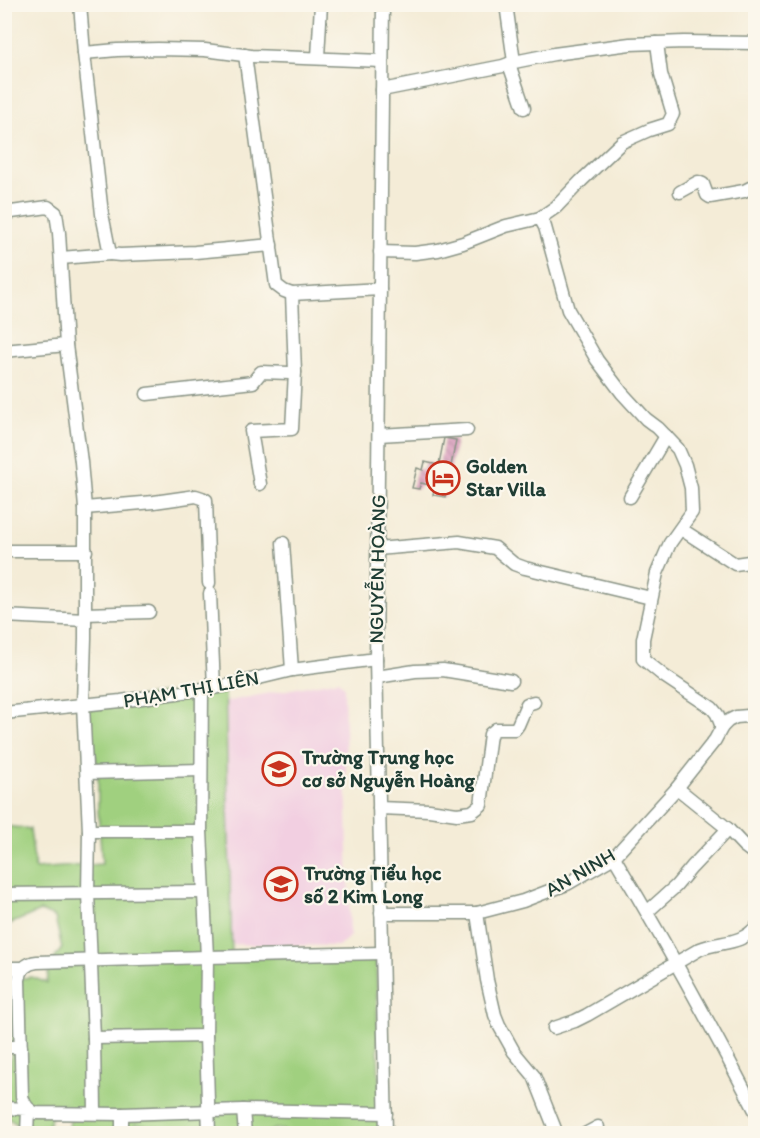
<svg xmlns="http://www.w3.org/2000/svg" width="760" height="1138" font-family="Itim,sans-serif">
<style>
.built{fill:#f2cfe1}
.green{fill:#a0d07f;stroke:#60865a;stroke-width:1.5}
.building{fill:url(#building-back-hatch)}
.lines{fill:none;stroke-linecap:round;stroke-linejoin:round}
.minor-casing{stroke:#8a9486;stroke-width:15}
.minor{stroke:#fff;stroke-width:12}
.labels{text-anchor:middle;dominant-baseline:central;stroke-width:4.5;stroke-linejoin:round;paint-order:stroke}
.poi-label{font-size:20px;font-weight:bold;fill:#1f3d34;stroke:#fbf7ec;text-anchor:start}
.street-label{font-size:20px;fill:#1f3d34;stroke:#fbf7ec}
</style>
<defs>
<pattern id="building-back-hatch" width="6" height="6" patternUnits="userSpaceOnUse" patternTransform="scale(1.5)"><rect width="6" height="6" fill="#d592b7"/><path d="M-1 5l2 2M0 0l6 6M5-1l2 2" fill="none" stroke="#ac7896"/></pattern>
</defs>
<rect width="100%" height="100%" fill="#fbf7ec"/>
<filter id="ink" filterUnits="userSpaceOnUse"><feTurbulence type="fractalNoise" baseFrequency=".0167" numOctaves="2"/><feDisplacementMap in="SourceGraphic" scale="12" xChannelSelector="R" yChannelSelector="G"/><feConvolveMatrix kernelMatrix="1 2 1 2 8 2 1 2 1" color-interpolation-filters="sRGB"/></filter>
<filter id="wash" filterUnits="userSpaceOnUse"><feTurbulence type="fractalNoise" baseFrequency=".008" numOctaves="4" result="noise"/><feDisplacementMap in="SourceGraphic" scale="24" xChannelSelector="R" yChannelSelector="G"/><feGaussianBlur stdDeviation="1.35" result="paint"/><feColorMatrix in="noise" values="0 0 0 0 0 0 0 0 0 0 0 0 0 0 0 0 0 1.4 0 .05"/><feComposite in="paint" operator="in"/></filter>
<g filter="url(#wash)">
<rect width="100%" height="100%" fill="#f4ecd7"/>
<polygon class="built" points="338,680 344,686 350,936 339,946 216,944 219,703"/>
<polygon class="green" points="225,686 232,958 376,955 380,1133 287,1134 283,1130 275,1129 266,1133 211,1134 135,1124 134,1133 68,1134 71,1114 54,1110 47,1130 18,1125 5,1116 5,1071 10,1067 13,1022 5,1017 5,979 6,980 32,977 47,983 49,967 62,948 55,917 40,911 5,926 4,824 5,826 30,829 35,869 102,864 98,809 98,767 83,704"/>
<g id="blocks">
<g class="building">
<polygon points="444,438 456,440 445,497 433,495"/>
<polygon points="425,462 438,465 433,486 421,483 419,489 412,488 417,468 423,470"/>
</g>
</g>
</g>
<g filter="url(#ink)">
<use href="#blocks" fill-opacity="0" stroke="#8a9486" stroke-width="1.5"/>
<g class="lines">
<g class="minor-casing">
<g id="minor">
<polyline points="80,4 84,53 102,214 110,254 120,255 195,252 271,245"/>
<polyline points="383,4 376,659 386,1134"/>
<polyline points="506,4 514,62"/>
<polyline points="84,53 117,50 158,49 205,50 251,56 382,61"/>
<polyline points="245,55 276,285 284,291 292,294 380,289"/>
<polyline points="318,57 321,4"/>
<polyline points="509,64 524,108"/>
<polyline points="382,90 503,66 514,62 554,54 630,44 684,42 756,43"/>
<polyline points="680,192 698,182 703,184 707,195 710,197 744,191 756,185"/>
<polyline points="4,213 48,207 56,213 59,233 66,345 81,462 85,508 85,638 83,704 89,831 88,893 94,1038 95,1113"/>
<polyline points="540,218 556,207 581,181 622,142 649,130 668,124 673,114 661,74 657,43"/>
<polyline points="380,252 415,253 438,250 463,243 506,226 540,218 545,227 568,310 597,360 622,393 646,419 658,428 678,449 685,465 691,488 692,512 670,543 657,573 643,639 643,659 664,676 712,708 717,714 722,727"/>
<polyline points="61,258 110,254"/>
<polyline points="4,351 66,345"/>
<polyline points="147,394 253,382 261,372 289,373 295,372 292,294"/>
<polyline points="379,435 467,430"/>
<polyline points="260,484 251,431 292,429 295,372"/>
<polyline points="630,497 666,436"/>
<polyline points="85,508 154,502 196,496 202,498 206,500 209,583"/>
<polyline points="681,529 735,564 756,561"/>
<polyline points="283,543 292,670"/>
<polyline points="377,549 459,542 495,548 514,564 525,568 651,598"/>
<polyline points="4,551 86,551"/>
<polyline points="210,593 214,688"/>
<polyline points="85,614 149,612"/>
<polyline points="4,616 85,620"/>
<polyline points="377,677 415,671 443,670 511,681"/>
<polyline points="202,689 201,831 207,957 206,1036 209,1134"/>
<polyline points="4,713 121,701 225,686 292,670 376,659"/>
<polyline points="87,773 201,770"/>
<polyline points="677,788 728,829 744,846 756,855"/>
<polyline points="379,808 429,810 457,814 472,812 481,805 490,734 496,729 515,729 518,725 527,704 534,702"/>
<polyline points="89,831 201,831"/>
<path d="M614,857c50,83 97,168 142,255"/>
<polyline points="4,894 203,892"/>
<polyline points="647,912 676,886 692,867 728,829"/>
<polyline points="381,913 477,913 523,901 567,884 614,857 677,788 715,740 722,727 728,721 736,717 748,716 756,718"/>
<polyline points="477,913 487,980 495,1015 499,1025 514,1052 534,1076 557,1134"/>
<path d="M382,953l-175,4 -170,5c-11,1 -17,8 -18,18l3,116c2,9 6,14 14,17l86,1 121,-4 143,3"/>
<polyline points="4,968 23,968"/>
<path d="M554,1028l21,-7 12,-6 113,-66c21,-8 41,-4 56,-22"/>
<polyline points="94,1038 206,1036"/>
<polyline points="4,1047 21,1047"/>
<polyline points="4,1108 28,1109 27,1134"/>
<polyline points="243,1110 245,1134"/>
<polyline points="122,1134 122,1114"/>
<polyline points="585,1134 598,1127"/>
</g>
</g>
<use href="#minor" class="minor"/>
</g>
</g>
<defs>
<g id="hotel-ring" transform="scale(1.725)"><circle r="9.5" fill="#fbf7ec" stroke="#c8321e" stroke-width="1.5"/><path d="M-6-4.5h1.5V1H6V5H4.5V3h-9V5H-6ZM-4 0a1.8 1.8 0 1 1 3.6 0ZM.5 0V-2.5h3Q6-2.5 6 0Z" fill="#c8321e"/></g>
<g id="school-ring" transform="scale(1.725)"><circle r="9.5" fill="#fbf7ec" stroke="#c8321e" stroke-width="1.5"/><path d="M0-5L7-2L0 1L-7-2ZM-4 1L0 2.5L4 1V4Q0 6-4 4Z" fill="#c8321e"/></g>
</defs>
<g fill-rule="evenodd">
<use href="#hotel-ring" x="443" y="478"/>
<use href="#school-ring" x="279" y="769"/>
<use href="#school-ring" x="281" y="884"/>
</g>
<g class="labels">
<g class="poi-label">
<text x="466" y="466">Golden<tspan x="466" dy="23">Star Villa</tspan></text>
<text x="302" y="757">Trường Trung học<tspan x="302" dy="23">cơ sở Nguyễn Hoàng</tspan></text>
<text x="304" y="873">Trường Tiểu học<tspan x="304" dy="23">số 2 Kim Long</tspan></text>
</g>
<g class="street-label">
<text transform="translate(377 569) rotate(-89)">NGUYỄN HOÀNG</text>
<text transform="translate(191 689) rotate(-10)">PHẠM THỊ LIÊN</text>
<text transform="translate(580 872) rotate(-30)">AN NINH</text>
</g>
</g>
<rect width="760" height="1138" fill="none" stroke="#fbf7ec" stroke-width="24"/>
</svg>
